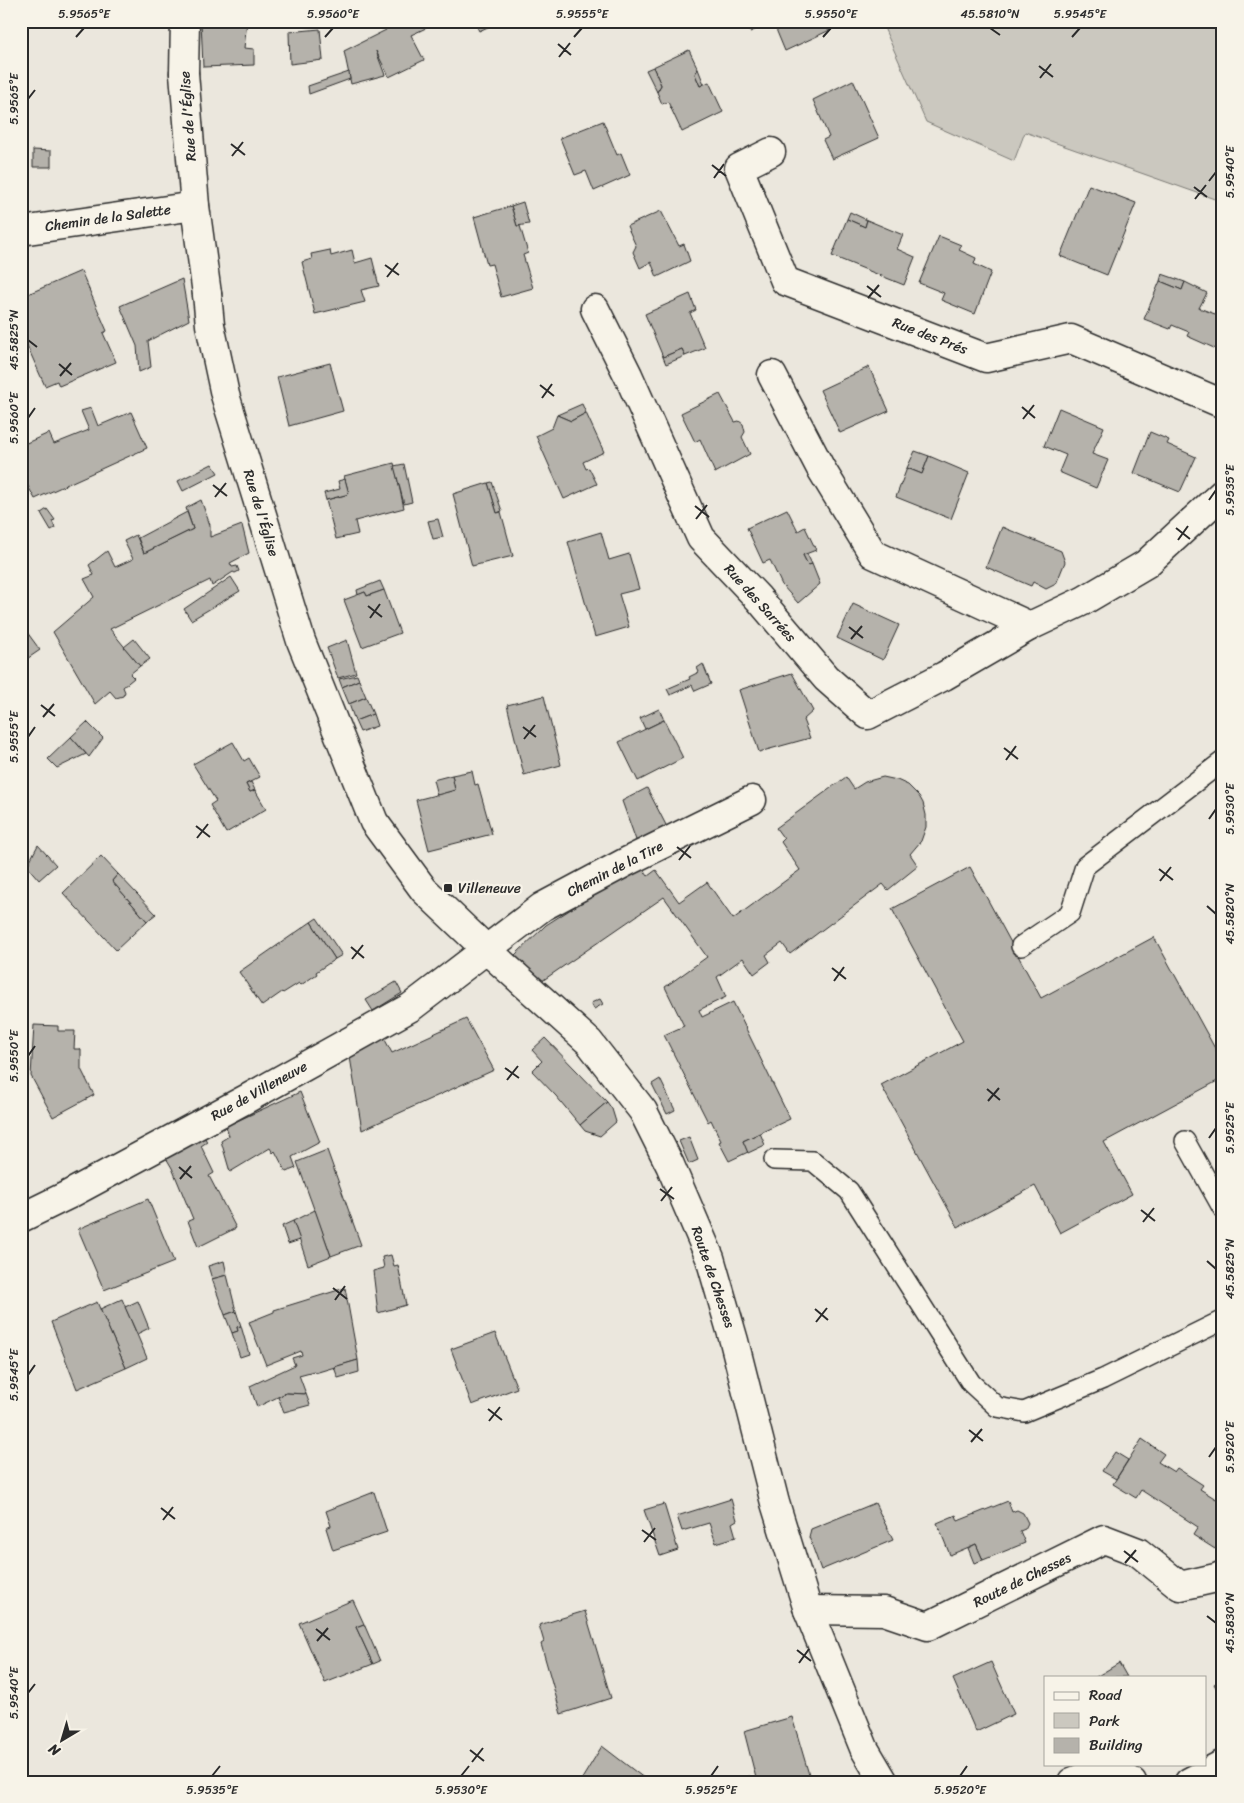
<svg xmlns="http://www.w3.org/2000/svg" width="1244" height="1803" font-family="Sriracha,sans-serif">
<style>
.green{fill:#cbc8bf;stroke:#7b7a75}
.building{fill:#b5b2ab;stroke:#2b2b2b}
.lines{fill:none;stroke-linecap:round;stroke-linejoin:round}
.service-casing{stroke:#2b2b2b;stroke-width:22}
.minor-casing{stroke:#2b2b2b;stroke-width:31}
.secondary-casing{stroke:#2b2b2b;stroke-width:31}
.service{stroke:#f7f3e8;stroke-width:19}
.minor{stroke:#f7f3e8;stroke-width:28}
.secondary{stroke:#f7f3e8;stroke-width:28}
.ticks{fill:none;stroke:#2b2b2b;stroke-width:2}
.poi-dot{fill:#2b2b2b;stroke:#f7f3e8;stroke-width:2}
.labels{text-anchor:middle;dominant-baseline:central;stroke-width:4.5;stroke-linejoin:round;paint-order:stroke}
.street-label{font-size:14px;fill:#2b2b2b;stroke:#f7f3e8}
.poi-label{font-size:14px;fill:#2b2b2b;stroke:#f7f3e8;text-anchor:start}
.neatline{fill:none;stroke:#2b2b2b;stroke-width:2}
.ticks-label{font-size:12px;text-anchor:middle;fill:#2b2b2b}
</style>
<rect width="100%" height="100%" fill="#ebe7dd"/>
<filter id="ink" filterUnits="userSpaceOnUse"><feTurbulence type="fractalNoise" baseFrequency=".02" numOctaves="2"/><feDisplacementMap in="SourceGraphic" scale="10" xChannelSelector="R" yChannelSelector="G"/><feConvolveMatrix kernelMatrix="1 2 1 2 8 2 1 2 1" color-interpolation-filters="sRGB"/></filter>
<g filter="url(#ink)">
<polygon class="green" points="881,21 1223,21 1223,202 1025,132 1014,161 926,122"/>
<g class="building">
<polygon points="201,21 247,21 244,48 254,49 254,65 203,67"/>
<polygon points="382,21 441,21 411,35 424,60 389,77 376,51 385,75 351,84 344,51 386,30"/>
<polygon points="474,21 501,21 479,31"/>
<polygon points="745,21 826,21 830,30 785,51 773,22 750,32"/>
<polygon points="320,29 323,60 290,64 289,32"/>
<polygon points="689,50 698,69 695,74 700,86 709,82 723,112 682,132 668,102 662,104 657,92 661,85 653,67"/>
<polygon points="653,67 661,85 657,92 646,70"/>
<polygon points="698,69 704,84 700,86 695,74"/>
<polygon points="349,72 350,79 309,94 308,86"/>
<polygon points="853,80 879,138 832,159 823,140 829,137 813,100"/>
<polygon points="603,121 617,155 621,153 630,175 594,191 586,171 575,175 560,138"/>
<polygon points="33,150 51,151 51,167 33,167"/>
<polygon points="1089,185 1136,203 1107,275 1060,256"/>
<polygon points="523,202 529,224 517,226 511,206"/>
<polygon points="511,206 517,226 520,226 528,253 523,255 533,288 501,297 492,264 487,265 474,217"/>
<polygon points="661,211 679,246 684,244 690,261 657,277 651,262 640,268 633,252 636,246 627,226"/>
<polygon points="850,212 867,220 865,227 847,219"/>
<polygon points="847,219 865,227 867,220 903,235 897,249 915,257 904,285 832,256"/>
<polygon points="939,236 961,245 959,250 976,258 974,264 991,272 975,314 941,300 944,293 919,283"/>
<polygon points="330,250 331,256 352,250 355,263 372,258 379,286 361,290 365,302 315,314 302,262 312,259 311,254"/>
<polygon points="81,271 107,331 103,333 116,362 59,386 57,381 45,386 21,332 21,297"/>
<polygon points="1162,274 1185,282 1182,290 1160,281"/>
<polygon points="182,279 189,320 148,341 151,367 139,372 137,346 120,306"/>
<polygon points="1160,281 1182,290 1185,282 1207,293 1199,308 1223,317 1223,352 1187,336 1189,332 1172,325 1170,329 1144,319"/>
<polygon points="690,294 696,310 690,313 705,348 685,356 682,349 663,357 645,314"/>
<polygon points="682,349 685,356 666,364 663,357"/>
<polygon points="330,363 343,411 289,426 277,377"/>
<polygon points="869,367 889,411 840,433 820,390"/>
<polygon points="720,394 735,422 739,421 743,424 745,432 742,437 750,454 715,473 700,439 695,442 681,413"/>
<polygon points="582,404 586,413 571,421 557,415"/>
<polygon points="91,408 98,426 131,412 147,448 35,499 21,473 21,444 22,445 49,433 54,444 89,430 81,411"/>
<polygon points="1059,408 1104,427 1092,454 1108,460 1096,488 1059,472 1066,455 1044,446"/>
<polygon points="586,413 604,452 583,462 586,469 589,468 597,484 564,499 536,436 552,428 557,415 571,421"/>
<polygon points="1150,432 1169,440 1167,444 1196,457 1180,492 1134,473"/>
<polygon points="915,451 929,456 922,474 907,468"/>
<polygon points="929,456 969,473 951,519 896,497 907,468 922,474"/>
<polygon points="394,463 404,508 355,521 358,534 336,539 326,500 349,494 344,476"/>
<polygon points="212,464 218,473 183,491 178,481"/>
<polygon points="404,464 412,502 404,504 394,466"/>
<polygon points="345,479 349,494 326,500 324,493 340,489 338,481"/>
<polygon points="492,482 502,511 497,513 488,483"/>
<polygon points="488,483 497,513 501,512 513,556 472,566 453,494"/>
<polygon points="201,500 210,525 210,537 242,525 249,553 230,563 232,567 237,566 239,571 235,573 233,572 212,586 210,580 110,629 140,666 130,674 134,678 123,687 125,692 123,696 116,698 110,691 95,704 53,632 94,597 84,579 94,575 89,565 107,551 115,567 133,559 124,541 136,535 144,553 193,529 186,508"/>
<polygon points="47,509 55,520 52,521 55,528 51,530 41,513"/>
<polygon points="787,509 798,531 805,527 816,550 803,555 808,565 812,564 820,584 798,603 782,585 770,560 763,563 747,528"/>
<polygon points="187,512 193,529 144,553 138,538"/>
<polygon points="438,519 443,537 433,539 428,521"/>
<polygon points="1002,527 1061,551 1065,562 1056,584 1046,589 1033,582 1031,586 986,567"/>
<polygon points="601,532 609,560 629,554 639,589 619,594 629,627 595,637 568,542"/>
<polygon points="807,554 812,564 808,565 803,555"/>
<polygon points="231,577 240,591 191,620 184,609"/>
<polygon points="380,581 384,590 367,596 365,592 358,595 357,590"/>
<polygon points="384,590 400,633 362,647 344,600 365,592 367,596"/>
<polygon points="853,604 899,625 883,660 837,638"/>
<polygon points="21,624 40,650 21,663"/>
<polygon points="134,639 150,659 140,666 124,647"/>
<polygon points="347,640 356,673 338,678 327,648"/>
<polygon points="703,664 711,684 695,691 692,685 670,695 667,689 690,679 689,677 699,672 697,668"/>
<polygon points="792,673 813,711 803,720 810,738 759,752 739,690"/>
<polygon points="357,675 359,680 342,687 339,679"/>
<polygon points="359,680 366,697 349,704 342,687"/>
<polygon points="544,696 561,765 524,775 507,705"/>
<polygon points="366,697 373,714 355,721 349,704"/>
<polygon points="659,709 664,720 645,729 640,718"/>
<polygon points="373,714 377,726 360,732 355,721"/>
<polygon points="664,720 683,758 638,781 619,742"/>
<polygon points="87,722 103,738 89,757 71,737"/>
<polygon points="71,737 86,754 57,768 48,759"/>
<polygon points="233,742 244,761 249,758 260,777 246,784 250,792 255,790 266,809 226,833 210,805 216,801 193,764"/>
<polygon points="472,771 475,785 478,784 492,834 429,850 416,800 455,790 452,775"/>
<polygon points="452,775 455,790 437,795 433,780"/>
<polygon points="846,777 854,789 865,782 883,777 897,780 908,785 919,796 923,803 926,815 926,827 921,841 910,854 918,866 888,890 883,884 790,954 782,943 766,955 770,962 754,974 743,958 717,977 726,997 699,1010 702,1017 733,1002 790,1119 743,1141 748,1152 729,1161 719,1142 721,1141 711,1120 708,1122 664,1035 684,1026 665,987 707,957 664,897 542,981 515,955 546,925 640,865 648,876 656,870 679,902 707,882 733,919 800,870 781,842 784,839 776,828"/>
<polygon points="251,782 255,790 250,792 246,784"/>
<polygon points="647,788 667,827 637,843 622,801"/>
<polygon points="38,845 56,865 39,880 27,866"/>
<polygon points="101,856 118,874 112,881 147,921 116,950 63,893"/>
<polygon points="970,867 1041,998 1154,937 1223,1063 1223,1078 1104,1142 1132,1194 1060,1233 1035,1186 958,1227 881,1085 963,1041 892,909"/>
<polygon points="118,874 156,914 147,921 112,881"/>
<polygon points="317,918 342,955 335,959 311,922"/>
<polygon points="311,922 335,959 316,972 317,974 301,985 299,983 283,993 282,992 262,1006 239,972"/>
<polygon points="396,982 402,993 373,1011 366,1000"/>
<polygon points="600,999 603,1004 594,1009 591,1003"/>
<polygon points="466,1019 494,1070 362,1130 350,1057 384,1038 392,1053"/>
<polygon points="34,1025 58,1026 58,1031 75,1031 74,1049 81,1049 81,1069 94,1095 53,1117 31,1076"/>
<polygon points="545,1038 607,1102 580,1125 556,1096 532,1071 542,1061 532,1050"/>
<polygon points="660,1079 675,1110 667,1114 652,1084"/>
<polygon points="300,1092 320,1142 292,1157 296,1168 286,1172 275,1151 273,1153 270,1148 230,1172 221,1141 229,1136 226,1126"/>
<polygon points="607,1102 612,1109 616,1122 600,1136 585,1131 580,1125"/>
<polygon points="201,1130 207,1142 201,1146 214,1173 209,1176 236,1228 198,1247 188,1221 193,1219 172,1168 162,1151"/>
<polygon points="760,1133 765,1145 748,1153 743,1141"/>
<polygon points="689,1137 698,1160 689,1164 679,1141"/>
<polygon points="327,1150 361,1245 331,1256 297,1162"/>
<polygon points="21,1157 28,1164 21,1169"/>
<polygon points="148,1199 174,1262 104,1290 78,1229"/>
<polygon points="315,1210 331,1256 308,1265 293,1221"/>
<polygon points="293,1221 300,1240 288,1244 282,1226"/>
<polygon points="391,1255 394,1266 398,1265 406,1305 378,1313 373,1271 384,1268 382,1257"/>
<polygon points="224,1261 227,1275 212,1279 208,1266"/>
<polygon points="227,1275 236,1311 225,1315 212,1279"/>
<polygon points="345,1288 358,1360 315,1373 314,1371 299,1375 306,1394 286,1393 257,1407 250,1386 295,1365 292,1358 302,1355 301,1351 266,1365 249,1322 274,1312 274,1310"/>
<polygon points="122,1299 147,1358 126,1368 100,1309"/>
<polygon points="138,1301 149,1328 137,1334 125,1307"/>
<polygon points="97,1302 126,1368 77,1389 51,1322"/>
<polygon points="236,1311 241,1326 237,1327 238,1331 232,1333 225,1315"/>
<polygon points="241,1326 249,1354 240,1357 232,1333 238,1331 237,1327"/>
<polygon points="495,1333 517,1388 472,1405 451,1349"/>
<polygon points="358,1360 359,1372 338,1378 334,1367"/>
<polygon points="286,1393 306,1394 310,1405 284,1412 278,1397"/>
<polygon points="1142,1439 1164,1454 1158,1462 1174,1472 1177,1468 1203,1485 1200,1489 1216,1499 1222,1490 1223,1491 1223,1538 1215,1549 1193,1535 1198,1527 1141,1490 1136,1498 1113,1484"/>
<polygon points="1115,1452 1128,1460 1116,1479 1102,1471"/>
<polygon points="374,1492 387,1532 333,1550 326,1528 331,1526 326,1511"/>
<polygon points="731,1499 737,1520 732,1523 736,1537 716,1543 709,1523 682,1531 677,1516"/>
<polygon points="1008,1501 1012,1512 1017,1510 1023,1513 1028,1523 1025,1529 1020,1531 1025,1543 983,1560 976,1544 950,1555 937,1523 956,1515 958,1521"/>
<polygon points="875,1503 893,1540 821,1570 809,1537 811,1529"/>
<polygon points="664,1504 678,1550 660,1556 644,1510"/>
<polygon points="976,1544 983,1560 974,1563 968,1548"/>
<polygon points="353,1600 364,1624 356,1627 373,1664 325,1683 299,1623"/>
<polygon points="585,1611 611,1698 561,1714 541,1644 544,1642 539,1625"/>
<polygon points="364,1624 380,1661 373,1664 356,1627"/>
<polygon points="991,1662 1014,1714 976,1732 953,1679"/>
<polygon points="1119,1663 1127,1677 1096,1677"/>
<polygon points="1223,1679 1223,1700 1214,1684"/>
<polygon points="792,1717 810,1778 797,1782 757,1782 744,1731"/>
<polygon points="602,1746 649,1782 580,1782"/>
<polygon points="750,1776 751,1782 728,1782"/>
</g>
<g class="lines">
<g class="service-casing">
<g id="service">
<polyline points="1021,946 1070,913 1085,866 1223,761"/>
<polyline points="1185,1141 1223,1209"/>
<polyline points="774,1160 813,1161 849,1191 971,1383 997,1407 1024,1412 1103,1379 1223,1320"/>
</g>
</g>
<g class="minor-casing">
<g id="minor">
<polyline points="184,73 195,206 207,294"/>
<polyline points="771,152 739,168 785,281 986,358 1071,339 1223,404"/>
<polyline points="21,231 195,206"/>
<polyline points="595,309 628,375 701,538 758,598 826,678 868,715 944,676 1030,626 1083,601 1146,564 1223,493"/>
<polyline points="772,375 820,467 873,554 1030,626"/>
<polyline points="21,1218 68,1195 248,1098 411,1007 542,907 628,861 752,800"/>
<polyline points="808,1610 884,1611 928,1626 1104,1539 1138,1552 1180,1586 1216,1578 1223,1575"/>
<polyline points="1072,1782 1110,1766 1132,1782"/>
<polyline points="1189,1782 1223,1764"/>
</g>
</g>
<g class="secondary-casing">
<g id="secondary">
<polyline points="184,73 185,21"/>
<polyline points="207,294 210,325 225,395 301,641 374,822 424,890 487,950 589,1042 643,1111 670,1165 710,1258 734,1341 775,1503 808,1610 864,1748 884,1782"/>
</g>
</g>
<use href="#service" class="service"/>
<use href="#minor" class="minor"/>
<use href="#secondary" class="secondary"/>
</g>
</g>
<path class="ticks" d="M990,28l10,7M76,37l8,-9M325,37l8,-9M574,37l8,-9M823,37l8,-9M1072,37l8,-9M558,44l13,11M559,57l11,-14M1039,66l14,11M1040,78l11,-14M28,99l7,-9M231,144l14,11M232,156l11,-14M712,165l14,11M714,178l10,-14M1209,181l7,-9M1194,187l13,10M1195,199l11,-14M385,265l14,10M387,277l11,-14M867,286l14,11M868,298l11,-13M28,340l9,7M59,364l13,11M60,376l11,-13M540,385l14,11M542,398l10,-14M1022,407l13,11M28,418l7,-10M1023,419l11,-14M213,485l14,11M215,497l11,-14M1209,500l7,-10M695,506l14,11M696,519l11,-14M1176,528l14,11M1178,540l10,-14M368,606l14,11M370,618l10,-14M849,627l14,11M851,639l11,-13M41,705l14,11M43,717l11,-13M523,727l13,10M28,737l7,-10M524,739l11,-14M1004,748l14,11M1006,760l10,-14M1209,819l7,-10M196,826l14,11M197,838l11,-14M677,847l14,11M679,860l11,-14M1159,869l14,11M1160,881l11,-14M1207,906l9,8M351,947l13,11M352,959l11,-14M832,968l14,11M834,981l10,-14M28,1056l7,-10M505,1068l14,10M507,1080l11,-14M987,1089l13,11M988,1101l11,-13M1209,1138l7,-10M179,1167l13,11M180,1179l11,-13M660,1189l14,10M661,1201l11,-14M1141,1210l14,11M1143,1222l11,-14M1207,1261l9,8M333,1288l14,11M335,1300l10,-14M815,1309l13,11M816,1322l11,-14M28,1375l7,-10M488,1409l14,11M489,1421l11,-14M969,1430l14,11M971,1442l11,-13M1209,1457l7,-10M161,1508l14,11M163,1520l10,-13M642,1530l14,10M644,1542l11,-14M1124,1551l14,11M1125,1563l11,-13M1207,1616l9,7M316,1629l14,11M317,1641l11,-13M797,1650l14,11M799,1663l10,-14M28,1693l7,-9M470,1750l14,11M472,1762l11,-14M212,1776l8,-10M461,1776l8,-10M711,1776l7,-10M960,1776l7,-10"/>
<rect class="poi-dot" x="443" y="883" width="10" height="10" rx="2.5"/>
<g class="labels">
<g class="street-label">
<text transform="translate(188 116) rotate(-94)">Rue de l'Église</text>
<text transform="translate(108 218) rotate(-8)">Chemin de la Salette</text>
<text transform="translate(930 336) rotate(21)">Rue des Prés</text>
<text transform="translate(261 513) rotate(73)">Rue de l'Église</text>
<text transform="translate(760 603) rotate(48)">Rue des Sarrées</text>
<text transform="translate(615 869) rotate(-27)">Chemin de la Tire</text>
<text transform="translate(259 1091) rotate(-29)">Rue de Villeneuve</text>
<text transform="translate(713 1277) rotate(71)">Route de Chesses</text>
<text transform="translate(1022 1580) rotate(-26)">Route de Chesses</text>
</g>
<g class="poi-label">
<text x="458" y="888">Villeneuve</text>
</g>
</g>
<rect width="1244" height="1803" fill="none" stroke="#f7f3e8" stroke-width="55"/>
<rect x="1044" y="1676" width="162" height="90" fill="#f7f3e8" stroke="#a5a39c"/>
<rect x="1054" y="1692" width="25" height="8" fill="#f7f3e8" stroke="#a5a39c"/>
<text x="1089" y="1700" font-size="15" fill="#2b2b2b">Road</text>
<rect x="1054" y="1713" width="25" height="15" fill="#cbc8bf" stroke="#a5a39c"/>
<text x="1089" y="1726" font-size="15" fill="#2b2b2b">Park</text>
<rect x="1054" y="1738" width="25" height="15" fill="#b5b2ab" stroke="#a5a39c"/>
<text x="1089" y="1750" font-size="15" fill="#2b2b2b">Building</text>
<g transform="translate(62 1740) rotate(218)" stroke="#f7f3e8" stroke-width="4" paint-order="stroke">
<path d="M0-4L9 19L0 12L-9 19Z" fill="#2b2b2b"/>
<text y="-8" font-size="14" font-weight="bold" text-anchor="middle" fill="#2b2b2b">N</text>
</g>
<rect x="28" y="28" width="1188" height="1748" class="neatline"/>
<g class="ticks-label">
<text x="84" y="18">5.9565°E</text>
<text x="333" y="18">5.9560°E</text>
<text x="582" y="18">5.9555°E</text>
<text x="831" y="18">5.9550°E</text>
<text x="990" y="18">45.5810°N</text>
<text x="1080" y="18">5.9545°E</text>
<text transform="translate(14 99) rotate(-90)" y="4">5.9565°E</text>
<text transform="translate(1230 172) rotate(-90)" y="4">5.9540°E</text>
<text transform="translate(14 340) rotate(-90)" y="4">45.5825°N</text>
<text transform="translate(14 418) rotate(-90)" y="4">5.9560°E</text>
<text transform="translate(1230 490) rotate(-90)" y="4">5.9535°E</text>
<text transform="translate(14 737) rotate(-90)" y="4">5.9555°E</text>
<text transform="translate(1230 809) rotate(-90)" y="4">5.9530°E</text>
<text transform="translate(1230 914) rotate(-90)" y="4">45.5820°N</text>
<text transform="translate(14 1056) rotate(-90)" y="4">5.9550°E</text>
<text transform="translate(1230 1128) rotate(-90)" y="4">5.9525°E</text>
<text transform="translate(1230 1269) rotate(-90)" y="4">45.5825°N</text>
<text transform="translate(14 1375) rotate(-90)" y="4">5.9545°E</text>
<text transform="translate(1230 1447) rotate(-90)" y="4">5.9520°E</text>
<text transform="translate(1230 1623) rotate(-90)" y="4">45.5830°N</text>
<text transform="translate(14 1693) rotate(-90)" y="4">5.9540°E</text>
<text x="212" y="1794">5.9535°E</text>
<text x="461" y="1794">5.9530°E</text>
<text x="711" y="1794">5.9525°E</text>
<text x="960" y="1794">5.9520°E</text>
</g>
</svg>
